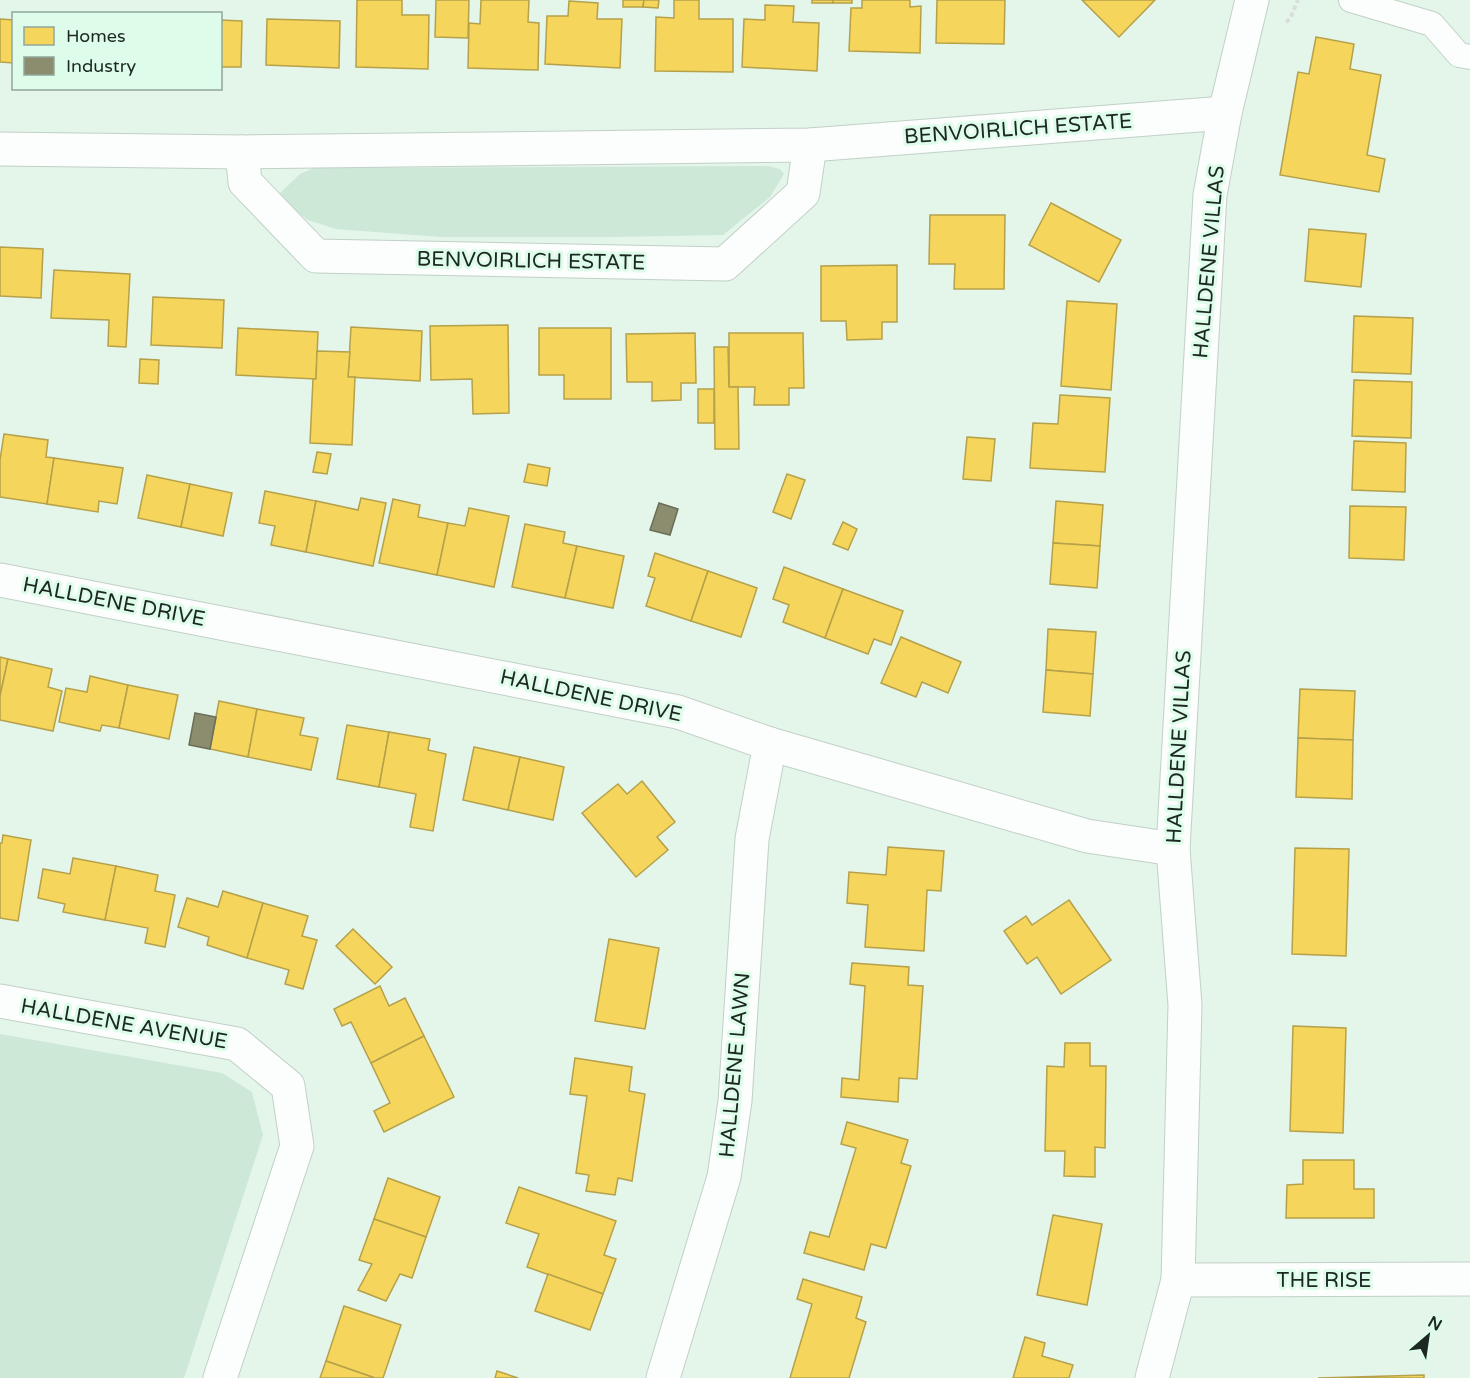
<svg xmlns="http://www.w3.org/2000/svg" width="1470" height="1378" font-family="'Varela Round',sans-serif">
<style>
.green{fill:#cde8d7}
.homes{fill:#f6d55c;stroke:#b5a14a;stroke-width:1.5}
.industry{fill:#8c8c6e;stroke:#6a6e57;stroke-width:1.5}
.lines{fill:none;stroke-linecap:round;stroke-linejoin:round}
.service-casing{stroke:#c2d0c7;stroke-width:26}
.minor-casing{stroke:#c2d0c7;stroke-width:35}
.path{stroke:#d8dedb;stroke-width:4;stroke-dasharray:4.5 3;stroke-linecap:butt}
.service{stroke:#fbfefc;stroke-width:24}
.minor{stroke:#fbfefc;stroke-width:33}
.labels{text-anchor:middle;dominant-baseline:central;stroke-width:6;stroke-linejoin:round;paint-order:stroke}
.street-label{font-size:21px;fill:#1c2821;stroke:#ddfce9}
</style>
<rect width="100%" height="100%" fill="#e4f5ea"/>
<g class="green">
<polygon points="768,166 780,169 784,174 770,197 723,235 612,237 440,237 336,229 308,220 285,204 279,194 300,174 314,168"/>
<polygon points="0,1034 222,1073 252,1092 263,1135 184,1378 0,1378"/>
</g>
<g class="homes">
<polygon points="357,0 402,0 402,15 429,15 428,69 356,67"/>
<polygon points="436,0 469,0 468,38 435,37"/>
<polygon points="481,0 529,0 528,22 539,23 538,70 468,68 469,23 480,24"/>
<polygon points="623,0 644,0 643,7 623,7"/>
<polygon points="644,0 659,0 658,8 643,7"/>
<polygon points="674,0 699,0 699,19 733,19 733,72 655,71 656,17 674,18"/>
<rect x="812" y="0" width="21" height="3"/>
<rect x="833" y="0" width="19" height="3"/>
<polygon points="862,0 910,0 910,7 921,6 920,53 849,51 851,8 862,8"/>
<polygon points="937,0 1005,0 1004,44 936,43"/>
<polygon points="1082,0 1155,0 1119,37"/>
<polygon points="569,1 598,3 597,19 622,19 620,68 545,64 547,16 568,16"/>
<polygon points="765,5 794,6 793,22 819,23 817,71 742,67 744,19 765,20"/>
<polygon points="0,19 14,20 14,63 0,62"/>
<polygon points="267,19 340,21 339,68 266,65"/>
<polygon points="220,20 242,21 241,67 220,67"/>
<polygon points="1316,37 1354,44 1350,69 1381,75 1367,155 1385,159 1379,192 1280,175 1298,72 1309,74"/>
<polygon points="1051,203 1121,240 1099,282 1029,245"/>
<polygon points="930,215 1005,215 1004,289 954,289 955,264 929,264"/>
<polygon points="1309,229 1366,234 1361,287 1305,281"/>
<polygon points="0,247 43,249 41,298 0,296"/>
<polygon points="897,265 897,322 882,322 882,339 847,340 846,321 821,321 821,266"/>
<polygon points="54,270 130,274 126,347 108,346 109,320 51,318"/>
<polygon points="153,297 224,300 222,348 151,345"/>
<polygon points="1067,301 1117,304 1111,390 1061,386"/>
<polygon points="1354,316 1413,318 1411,374 1352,372"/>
<polygon points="508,325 509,413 473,414 472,379 431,380 430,326"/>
<polygon points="351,327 422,331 420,381 348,377"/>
<polygon points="238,328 318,332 316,379 236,375"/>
<polygon points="539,328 611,328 611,399 564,399 564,375 539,375"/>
<polygon points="695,333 696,383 681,383 681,400 652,401 652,382 627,382 626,334"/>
<polygon points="729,333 803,333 804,388 789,388 789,405 754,405 755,387 729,387"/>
<polygon points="714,347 728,347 729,387 738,387 739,449 715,449"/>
<polygon points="317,351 350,352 348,377 355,377 352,445 310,443 313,379 316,379"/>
<polygon points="140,359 159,360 158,384 139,383"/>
<polygon points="1354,380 1412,382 1411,438 1352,436"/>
<rect x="698" y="389" width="16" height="34"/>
<polygon points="1060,395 1110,398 1105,472 1030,468 1033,423 1058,424"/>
<polygon points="4,434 48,440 46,457 54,458 47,504 0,497 0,460"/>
<polygon points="967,437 995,439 991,481 963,479"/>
<polygon points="1354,441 1406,443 1405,492 1352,490"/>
<polygon points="317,452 331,454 327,474 313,472"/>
<polygon points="54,458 123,468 117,504 99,501 98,512 47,504"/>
<polygon points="528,464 550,468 547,486 524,482"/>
<polygon points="787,474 805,480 791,519 773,512"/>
<polygon points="147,475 190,484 181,527 138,518"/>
<polygon points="190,484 232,493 223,536 181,527"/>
<polygon points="265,491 316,501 306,552 271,545 275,526 259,523"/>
<polygon points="361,498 386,503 373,566 306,552 316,501 358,510"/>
<polygon points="393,499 420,505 418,517 448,523 437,575 379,563"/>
<polygon points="1056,501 1103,505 1100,546 1053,543"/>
<polygon points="1350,506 1406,507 1404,560 1349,558"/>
<polygon points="469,508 509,516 494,587 437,575 448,523 465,526"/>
<polygon points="843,522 857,529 848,550 833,544"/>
<polygon points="525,524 565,532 563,543 577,546 565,598 512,587"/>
<polygon points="1053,543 1100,546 1097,588 1050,584"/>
<polygon points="577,546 624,556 613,608 565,598"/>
<polygon points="655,553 708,571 691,621 646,606 655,578 648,576"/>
<polygon points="784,567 843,589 825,638 783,622 789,605 773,599"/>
<polygon points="708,571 757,588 741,637 691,621"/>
<polygon points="843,589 903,611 891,645 874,639 868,654 825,638"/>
<polygon points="1048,629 1096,632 1093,674 1046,670"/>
<polygon points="901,637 961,662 948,693 922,682 916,697 881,683"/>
<polygon points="0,657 8,659 0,696"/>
<polygon points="8,659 52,669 48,687 62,691 53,731 0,720 0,696"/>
<polygon points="1046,670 1093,674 1090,716 1043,712"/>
<polygon points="90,676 128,685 119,728 102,725 100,731 59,722 66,688 87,692"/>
<polygon points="128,685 178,695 169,739 119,728"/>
<polygon points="1300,689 1355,691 1353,740 1298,738"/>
<polygon points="219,701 257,709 248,757 210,749"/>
<polygon points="257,709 304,718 300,735 318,738 311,770 248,757"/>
<polygon points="347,725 389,732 379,787 337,779"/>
<polygon points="389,732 430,739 428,750 446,754 433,831 410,827 416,794 379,787"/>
<polygon points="1298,738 1353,740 1352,799 1296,797"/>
<polygon points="474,747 520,757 508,810 463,800"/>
<polygon points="520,757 564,767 553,820 508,810"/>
<polygon points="642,781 675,822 657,837 668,850 636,877 582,813 618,784 627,794"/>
<polygon points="3,835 31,840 18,921 0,918 0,843 2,843"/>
<polygon points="888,847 944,851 941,891 927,890 924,951 865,947 868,905 847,903 849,872 886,875"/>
<polygon points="1295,848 1349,849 1346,956 1292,954"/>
<polygon points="73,858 116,866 105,920 63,912 65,904 38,898 43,869 70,874"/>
<polygon points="116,866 158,875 155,891 175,895 165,947 145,943 148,928 105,920"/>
<polygon points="223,891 263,903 247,958 207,945 209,937 178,927 187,898 218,907"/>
<polygon points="1069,900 1111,960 1061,994 1037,957 1027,964 1004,931 1026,916 1032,925"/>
<polygon points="263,903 308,916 302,936 317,940 303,989 285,984 289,970 247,958"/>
<polygon points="353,929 392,967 375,984 336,946"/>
<polygon points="609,939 659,948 645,1029 595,1021"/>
<polygon points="852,963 909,967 908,985 923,986 917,1079 899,1078 898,1102 841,1097 842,1078 859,1080 865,986 850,984"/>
<polygon points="380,986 389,1006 405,998 424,1036 371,1063 351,1022 342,1026 334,1009"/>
<polygon points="1293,1026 1346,1028 1343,1133 1290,1131"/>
<polygon points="424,1036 454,1097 384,1132 374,1111 390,1103 371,1063"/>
<polygon points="1065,1043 1090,1043 1090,1066 1106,1066 1105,1148 1095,1147 1095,1177 1064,1176 1065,1151 1045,1151 1047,1066 1064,1067"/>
<polygon points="575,1058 632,1067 629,1091 645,1094 632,1181 618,1178 615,1195 586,1191 589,1175 576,1173 587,1096 570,1094"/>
<polygon points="847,1122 908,1140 901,1163 911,1166 886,1248 871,1244 864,1270 804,1253 810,1232 829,1237 856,1148 841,1144"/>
<polygon points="1303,1160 1354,1160 1354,1189 1374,1189 1374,1218 1286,1218 1287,1185 1303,1184"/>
<polygon points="388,1178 440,1197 426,1237 374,1219"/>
<polygon points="519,1187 616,1221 604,1255 616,1259 603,1294 527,1267 539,1234 506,1223"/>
<polygon points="1053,1215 1102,1224 1087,1305 1037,1295"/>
<polygon points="374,1219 426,1237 412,1278 400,1274 386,1301 358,1290 372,1264 359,1260"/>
<polygon points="548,1274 603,1294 590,1330 535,1311"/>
<polygon points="803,1279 862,1297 856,1318 866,1322 849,1378 790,1378 812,1304 797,1299"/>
<polygon points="344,1306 401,1325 383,1378 375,1378 326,1361"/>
<polygon points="1025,1337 1045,1343 1042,1356 1073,1365 1069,1378 1013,1378"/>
<polygon points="326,1361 375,1378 320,1378"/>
<polygon points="497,1371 518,1378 495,1378"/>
<polygon points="1424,1375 1424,1378 1318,1378"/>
</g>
<g class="industry">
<polygon points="659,503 678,509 670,535 650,530"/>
<polygon points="195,713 216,717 210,749 189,745"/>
</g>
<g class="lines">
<g class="service-casing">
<polyline id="service" points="1351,0 1432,24 1459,55 1470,57"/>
</g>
<g class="minor-casing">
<g id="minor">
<polyline points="0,149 242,152 810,145 1225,113"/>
<polyline points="242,152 245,182 316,256 725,264 803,193 810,145"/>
<polyline points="0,580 678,712 770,744 1087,836 1173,849"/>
<polyline points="0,1001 237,1044 288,1086 297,1146 220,1378"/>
<polyline points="1178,1280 1470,1279"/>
<polyline points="663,1378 724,1177 735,1101 752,839 770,744"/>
<polyline points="1152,1378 1178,1280 1185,1005 1173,849 1210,195 1225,113 1252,0"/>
</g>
</g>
<polyline class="path" points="1286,22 1290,19 1298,0"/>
<use href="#service" class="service"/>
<use href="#minor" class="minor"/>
</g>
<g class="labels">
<g class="street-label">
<text transform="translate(1018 129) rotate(-4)">BENVOIRLICH ESTATE</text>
<text transform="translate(531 261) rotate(1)">BENVOIRLICH ESTATE</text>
<text transform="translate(1209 262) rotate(-85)">HALLDENE VILLAS</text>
<text transform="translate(114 602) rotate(11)">HALLDENE DRIVE</text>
<text transform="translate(591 696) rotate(12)">HALLDENE DRIVE</text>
<text transform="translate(1179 747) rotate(-87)">HALLDENE VILLAS</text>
<text transform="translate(124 1024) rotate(10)">HALLDENE AVENUE</text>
<text transform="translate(735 1065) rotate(-85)">HALLDENE LAWN</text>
<text x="1324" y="1280">THE RISE</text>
</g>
</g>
<rect x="12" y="12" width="210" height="78" fill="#ddfce9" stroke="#90a799" stroke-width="1.5"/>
<rect x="24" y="27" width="30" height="18" fill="#f6d55c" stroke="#90a799" stroke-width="1.5"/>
<text x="66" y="42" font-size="18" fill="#1c2821">Homes</text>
<rect x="24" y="57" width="30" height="18" fill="#8c8c6e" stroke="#90a799" stroke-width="1.5"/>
<text x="66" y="72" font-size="18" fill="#1c2821">Industry</text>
<g transform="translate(1428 1336) rotate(29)" stroke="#ddfce9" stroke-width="4.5" paint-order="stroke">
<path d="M0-4.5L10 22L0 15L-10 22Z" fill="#1c2821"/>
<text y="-9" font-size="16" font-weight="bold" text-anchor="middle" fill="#1c2821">N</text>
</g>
</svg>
